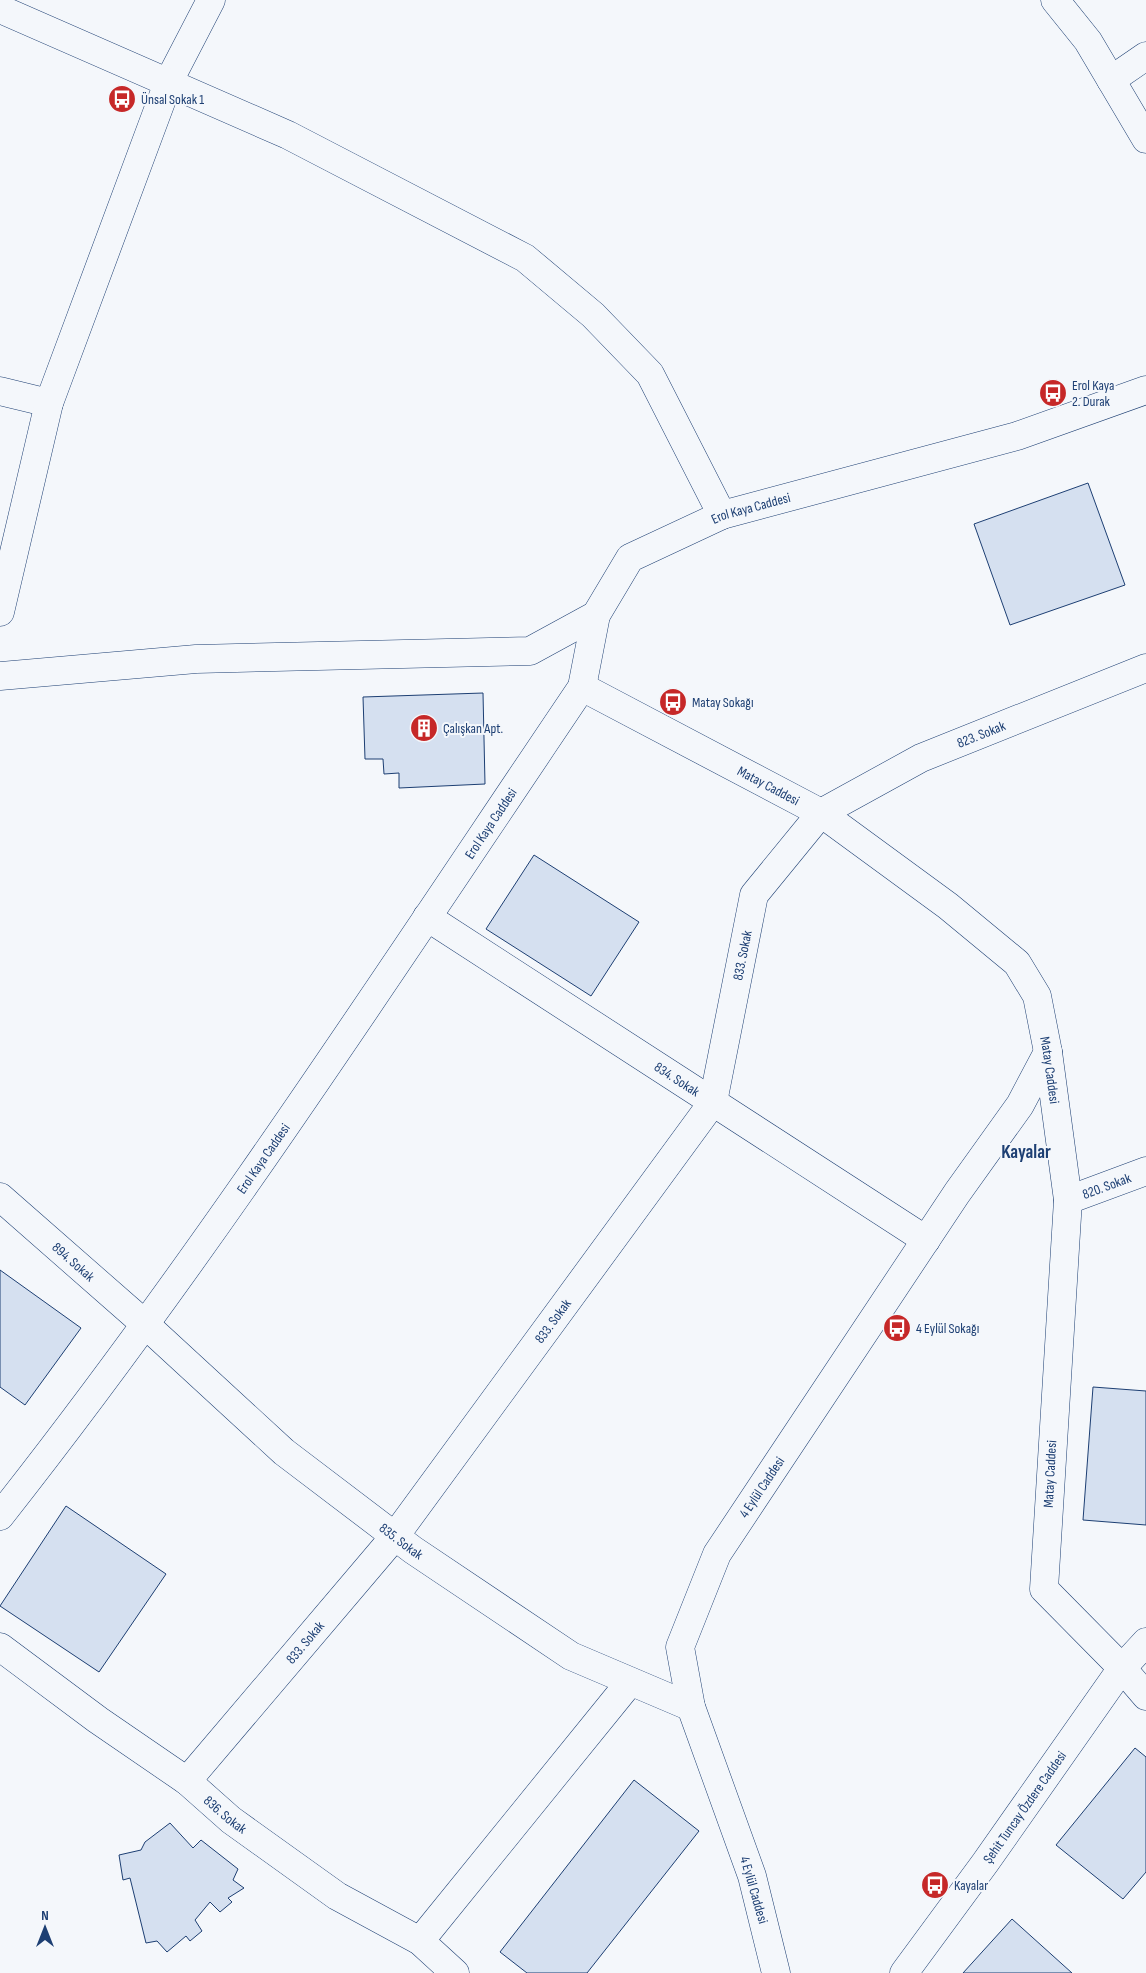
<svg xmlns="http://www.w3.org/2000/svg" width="1146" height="1973" font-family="'Sofia Sans Condensed',sans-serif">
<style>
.building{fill:#d5e0f0;stroke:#1d3f73}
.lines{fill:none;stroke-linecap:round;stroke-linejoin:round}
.minor-casing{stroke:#1d3f73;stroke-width:29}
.tertiary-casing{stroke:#1d3f73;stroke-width:29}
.minor{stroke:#f4f7fb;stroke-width:28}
.tertiary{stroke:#f4f7fb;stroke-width:28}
.labels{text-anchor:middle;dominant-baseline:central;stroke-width:4;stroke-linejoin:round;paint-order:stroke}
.poi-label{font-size:14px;fill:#1d3f73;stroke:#f4f7fb;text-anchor:start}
.street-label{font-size:14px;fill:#1d3f73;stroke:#f4f7fb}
.district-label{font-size:19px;font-weight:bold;fill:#1d3f73;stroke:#f4f7fb}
</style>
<rect width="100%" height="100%" fill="#f4f7fb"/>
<g class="building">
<polygon points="1088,483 1125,585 1010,625 974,524"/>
<polygon points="483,693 485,784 399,788 399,773 384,774 383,759 365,759 363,697"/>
<polygon points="534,855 639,922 591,996 486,929"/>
<polygon points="0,1270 81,1328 25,1405 0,1387"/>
<polygon points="1093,1387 1146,1391 1146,1525 1083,1520"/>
<polygon points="66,1506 166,1574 99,1672 0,1606"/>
<polygon points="1135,1748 1146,1757 1146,1872 1123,1899 1056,1845"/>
<polygon points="634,1780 699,1831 587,1973 527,1973 500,1952"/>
<polygon points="170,1823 193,1848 201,1840 238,1869 233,1880 244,1888 228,1898 232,1902 220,1912 210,1902 195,1920 202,1931 190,1941 186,1936 167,1952 157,1941 146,1943 130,1878 123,1880 119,1855 141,1850 145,1842"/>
<polygon points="1012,1919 1072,1973 963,1973"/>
</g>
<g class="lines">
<g class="minor-casing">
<g id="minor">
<polyline points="1111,80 1146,56"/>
<polyline points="0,391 49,403"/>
<polyline points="0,612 49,403 168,83 211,0"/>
<polyline points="0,676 196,659 530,651 596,615"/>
<path id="s1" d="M427,917l499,323"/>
<path id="s2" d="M0,1197l146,128 138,127 129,98 158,106 120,51"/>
<path id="s3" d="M1068,1200l78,-29"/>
<path id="s4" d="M0,1647l98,73 89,61 44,39 106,76 83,45 35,32"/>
<polyline points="1122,1668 1146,1696"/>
<path id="s5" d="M187,1781l208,-245 318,-434 41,-207 67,-82 100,-55 225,-90"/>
<polyline points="420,1941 630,1682"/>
</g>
</g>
<g class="tertiary-casing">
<g id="tertiary">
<polyline points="1055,0 1088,41 1146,139"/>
<polyline points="0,9 288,135 525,258 593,315 650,374 722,515"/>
<path id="s6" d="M582,687l239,126 127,93 69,57 20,33 11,56 20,148 -24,389 78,79"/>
<path id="s7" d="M0,1516c209,-265 393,-549 582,-829l14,-72 34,-57 92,-43 295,-79 129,-46"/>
<path id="s8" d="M776,1973l-24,-97 -61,-169 -11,-60 37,-93 240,-361 63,-88 28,-53"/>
<path id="s9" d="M904,1973l81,-110 137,-195 24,-26"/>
</g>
</g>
<use href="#minor" class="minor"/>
<use href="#tertiary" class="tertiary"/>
</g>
<defs>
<g id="bus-disc" transform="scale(1.4375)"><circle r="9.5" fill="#c62828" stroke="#f4f7fb"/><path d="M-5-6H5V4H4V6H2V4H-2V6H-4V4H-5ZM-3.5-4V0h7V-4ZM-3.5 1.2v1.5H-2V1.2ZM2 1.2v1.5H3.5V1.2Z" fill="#fff"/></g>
<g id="building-disc" transform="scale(1.4375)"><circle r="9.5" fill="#c62828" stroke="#f4f7fb"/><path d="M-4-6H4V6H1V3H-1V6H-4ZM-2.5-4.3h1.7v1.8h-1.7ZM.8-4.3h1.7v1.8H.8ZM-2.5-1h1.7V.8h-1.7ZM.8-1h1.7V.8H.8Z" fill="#fff"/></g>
</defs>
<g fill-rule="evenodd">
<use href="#bus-disc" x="122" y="99"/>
<use href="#bus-disc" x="1053" y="393"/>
<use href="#bus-disc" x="673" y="702"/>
<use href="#building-disc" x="424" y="728"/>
<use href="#bus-disc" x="897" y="1328"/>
<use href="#bus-disc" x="935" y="1885"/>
</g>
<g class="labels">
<g class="poi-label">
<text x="141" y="99">Ünsal Sokak 1</text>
<text x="1072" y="385">Erol Kaya<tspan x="1072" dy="16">2. Durak</tspan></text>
<text x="692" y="702">Matay Sokağı</text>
<text x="443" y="728">Çalışkan Apt.</text>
<text x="916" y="1328">4 Eylül Sokağı</text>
<text x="954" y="1885">Kayalar</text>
</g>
<g class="street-label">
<text stroke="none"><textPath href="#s7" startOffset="1284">Erol Kaya Caddesi</textPath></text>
<text stroke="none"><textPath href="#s5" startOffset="1355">823. Sokak</textPath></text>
<text stroke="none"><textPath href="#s6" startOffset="211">Matay Caddesi</textPath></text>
<text stroke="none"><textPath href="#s7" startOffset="849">Erol Kaya Caddesi</textPath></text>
<text stroke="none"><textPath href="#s5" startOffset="1009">833. Sokak</textPath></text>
<text stroke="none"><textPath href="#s6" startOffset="631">Matay Caddesi</textPath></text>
<text stroke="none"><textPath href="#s1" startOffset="298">834. Sokak</textPath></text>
<text stroke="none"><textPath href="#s7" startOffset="444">Erol Kaya Caddesi</textPath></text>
<text stroke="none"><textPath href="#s3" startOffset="41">820. Sokak</textPath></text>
<text stroke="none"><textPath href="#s2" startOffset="98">894. Sokak</textPath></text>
<text stroke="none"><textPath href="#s5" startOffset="588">833. Sokak</textPath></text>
<text transform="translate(1050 1474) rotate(-87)">Matay Caddesi</text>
<text stroke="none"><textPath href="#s8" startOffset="521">4 Eylül Caddesi</textPath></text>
<text stroke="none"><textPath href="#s2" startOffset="529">835. Sokak</textPath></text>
<text stroke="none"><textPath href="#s5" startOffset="182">833. Sokak</textPath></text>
<text stroke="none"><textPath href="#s9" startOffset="205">Şehit Tuncay Özdere Caddesi</textPath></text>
<text stroke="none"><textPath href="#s4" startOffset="281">836. Sokak</textPath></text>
<text transform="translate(754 1890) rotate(74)">4 Eylül Caddesi</text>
</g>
<g class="district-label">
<text x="1026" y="1152">Kayalar</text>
</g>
</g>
<g transform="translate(45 1928)" stroke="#f4f7fb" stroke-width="4" paint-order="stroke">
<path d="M0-4L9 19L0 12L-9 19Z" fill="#1d3f73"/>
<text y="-8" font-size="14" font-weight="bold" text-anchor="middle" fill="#1d3f73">N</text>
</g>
</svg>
